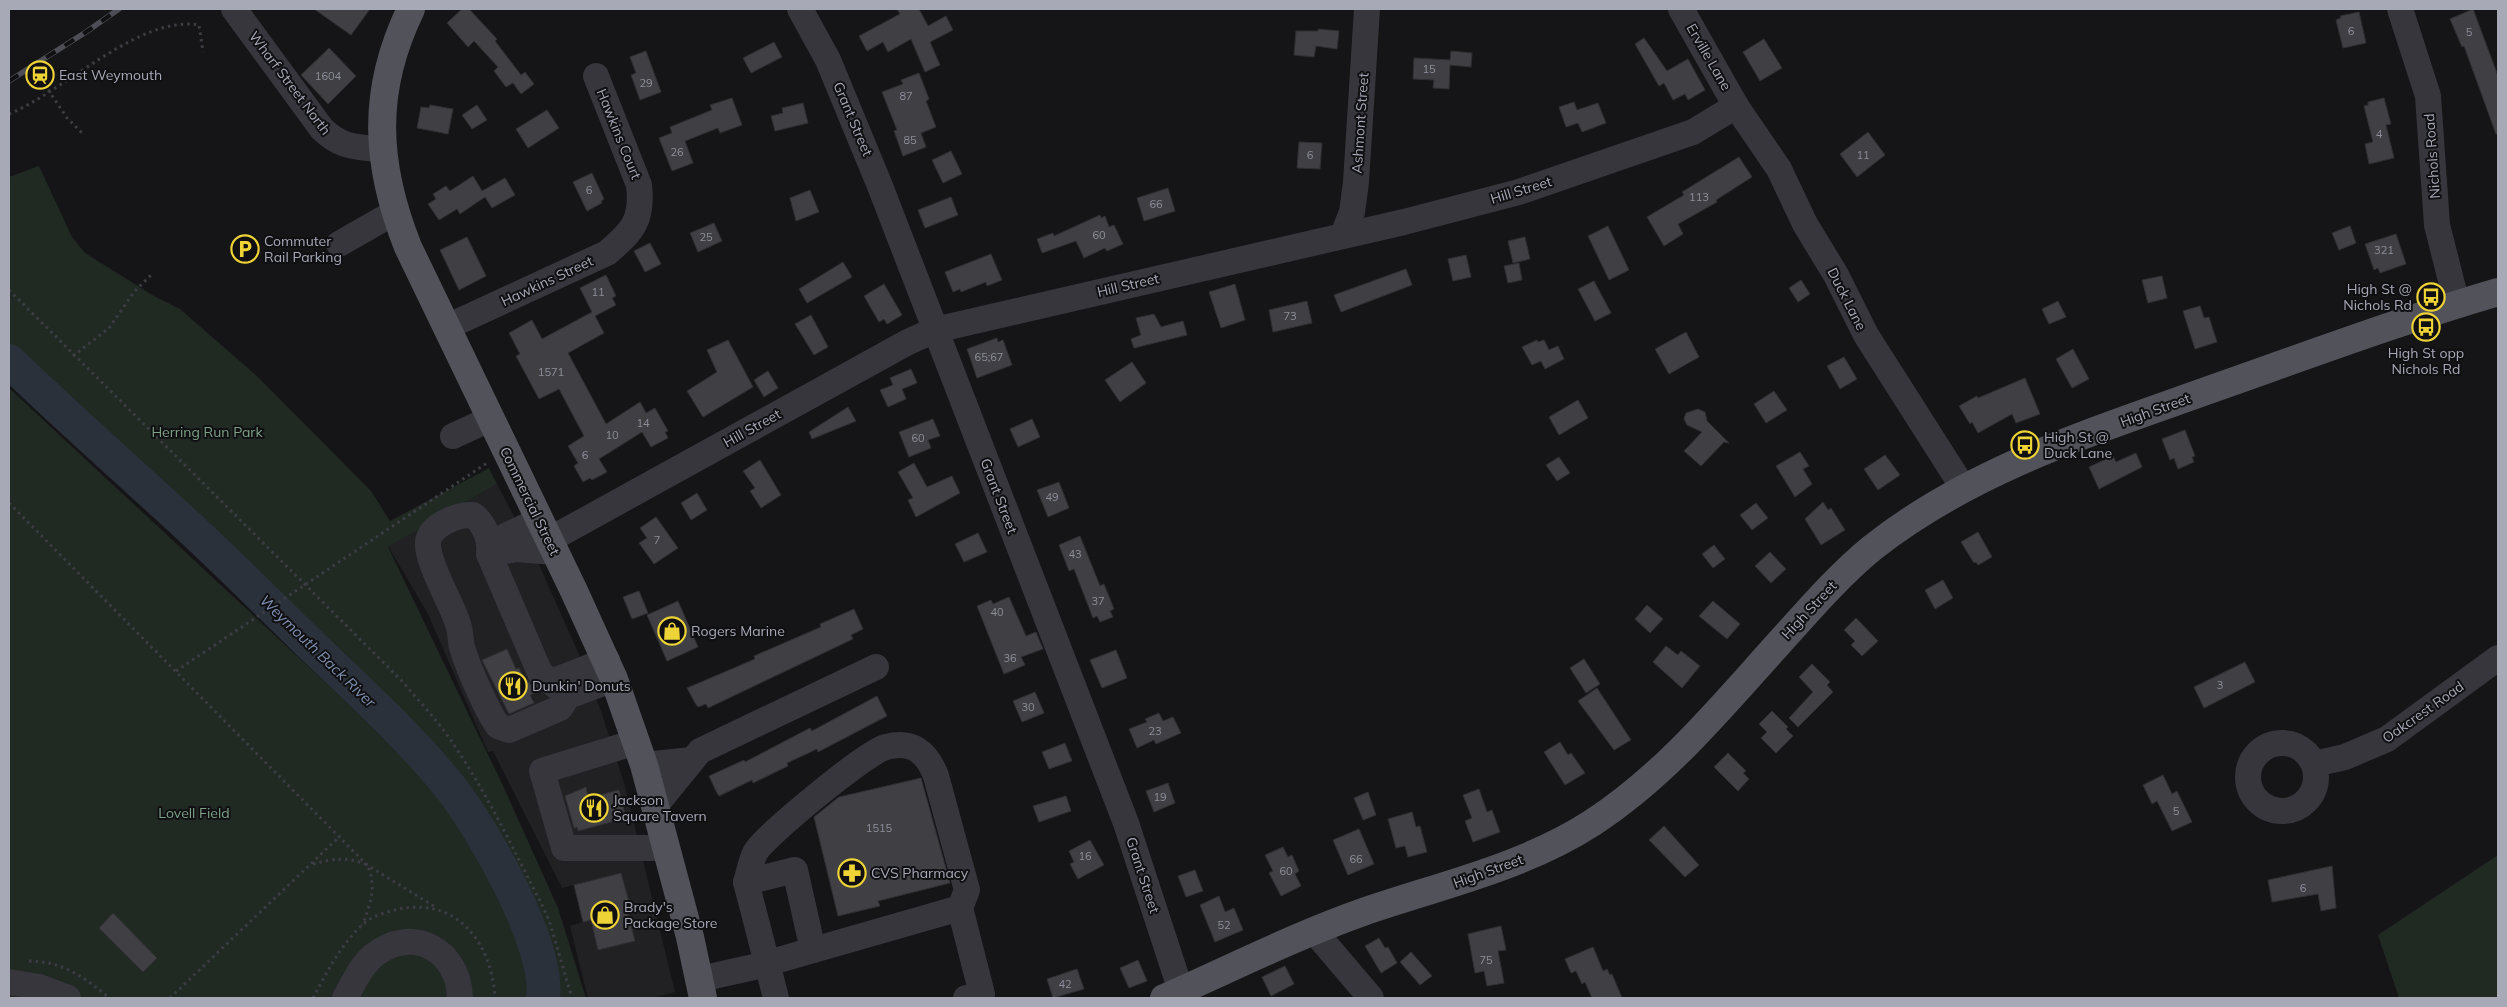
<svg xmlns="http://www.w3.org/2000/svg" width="2507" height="1007" font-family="Mulish,sans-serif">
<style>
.built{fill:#212124}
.green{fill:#212923}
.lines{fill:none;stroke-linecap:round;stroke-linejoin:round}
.river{stroke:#2b313a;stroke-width:34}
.building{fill:#3f3f44;stroke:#302f33}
.path{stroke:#3c3d43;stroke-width:3;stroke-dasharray:2.5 4;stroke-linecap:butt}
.minor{stroke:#36363c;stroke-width:26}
.major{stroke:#52525a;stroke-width:28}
.rail-casing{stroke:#4d4d55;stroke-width:5.5}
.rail{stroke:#101012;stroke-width:4;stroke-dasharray:11;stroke-linecap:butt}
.labels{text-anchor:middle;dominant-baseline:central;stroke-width:4;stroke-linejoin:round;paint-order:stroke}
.number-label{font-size:11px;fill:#8d8e9a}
.street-label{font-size:14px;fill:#a7a9b7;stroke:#101012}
.poi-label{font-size:14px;fill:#a7a9b7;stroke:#101012;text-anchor:start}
.park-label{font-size:14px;fill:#7ea187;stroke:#101012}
.water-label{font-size:15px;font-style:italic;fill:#7f90b1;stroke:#101012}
</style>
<rect width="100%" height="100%" fill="#151517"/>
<polygon class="built" points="497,484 536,558 581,659 602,714 624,783 675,992 653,998 588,998 570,926 583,922 574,885 562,888 493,751 488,752 428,614 388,546"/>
<g class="green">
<polygon points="39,166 72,237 85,253 154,296 180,309 258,377 371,491 390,521 489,468 497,484 388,547 505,790 558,908 586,998 551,998 542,949 518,892 457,772 424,737 9,348 9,177"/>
<path d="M9,388l447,416c30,48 86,137 80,194h-527z"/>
<polygon points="2498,855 2498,998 2399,998 2378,935"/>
</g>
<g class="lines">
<path class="river" d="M9,361c63,61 130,119 194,179 36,34 71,69 107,104 48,46 98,91 140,143 33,42 100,158 93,211"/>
</g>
<g class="building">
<polygon points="314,9 370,9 351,35"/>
<polygon points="462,9 469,9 497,39 495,41 521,75 525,72 534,84 521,94 513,83 506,87 494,71 498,67 474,41 468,47 447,23"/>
<polygon points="897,9 919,9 928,26 946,16 953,30 930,42 940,65 925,72 911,39 888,52 883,42 867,51 859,36 900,14"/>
<polygon points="2473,9 2498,76 2498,134 2496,134 2464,46 2462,47 2450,19"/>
<polygon points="2359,12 2366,43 2343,48 2336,20 2341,18 2340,16"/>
<polygon points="1318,29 1339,31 1337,49 1316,46 1314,57 1294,55 1296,31 1318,31"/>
<polygon points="1644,38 1667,71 1688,59 1705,90 1688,100 1685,94 1673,100 1664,83 1659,86 1635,44"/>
<polygon points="1764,39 1782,68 1760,81 1743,52"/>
<polygon points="774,42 782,57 751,73 743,58"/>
<polygon points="329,48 356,76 328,104 301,75"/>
<polygon points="646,51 661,92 640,100 631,75 636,73 630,57"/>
<polygon points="1451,51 1472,53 1471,67 1450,65 1449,89 1433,88 1434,80 1413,79 1414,58 1450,60"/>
<polygon points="919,73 929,99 926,101 936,127 921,133 926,147 903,156 894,131 897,130 882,92 903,84 901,80"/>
<polygon points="732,98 742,125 720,133 718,128 685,141 693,163 672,171 659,138 672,133 670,127 712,110 710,105"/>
<polygon points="2384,98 2391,124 2386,125 2394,158 2369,164 2365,144 2373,142 2364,106 2368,105 2368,102"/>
<polygon points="1574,102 1577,110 1598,103 1606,123 1582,132 1578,123 1566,127 1559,107"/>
<polygon points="803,103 808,123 775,131 771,116 783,113 782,108"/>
<polygon points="430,105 453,109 448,134 417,128 421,107 429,108"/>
<polygon points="477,105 487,120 472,129 462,115"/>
<polygon points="547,110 559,128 528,148 516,129"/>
<polygon points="1868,132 1885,155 1857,177 1840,154"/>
<polygon points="1299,142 1322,143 1320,169 1297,168"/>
<polygon points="951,151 962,174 943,183 932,160"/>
<polygon points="1739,157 1752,177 1716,200 1717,202 1678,224 1683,234 1664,246 1647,217 1684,195 1682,192"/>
<polygon points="592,173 604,199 601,201 602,203 587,211 573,182"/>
<polygon points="473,176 482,191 505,178 515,195 492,208 485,197 460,214 457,209 439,220 428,204 436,199 433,194 446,186 450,191"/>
<polygon points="1168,188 1175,211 1144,221 1137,198"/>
<polygon points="810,190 819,212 796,221 790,198"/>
<polygon points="951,197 958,215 925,228 918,210"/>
<polygon points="1100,215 1101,218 1105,216 1109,227 1114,225 1123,244 1107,251 1105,248 1084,258 1076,241 1042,253 1037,239 1053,233 1054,236"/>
<polygon points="714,223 722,241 698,252 690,233"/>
<polygon points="1608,226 1629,270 1609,280 1588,236"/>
<polygon points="2350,226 2356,243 2339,250 2332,233"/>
<polygon points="2396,234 2406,264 2380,273 2378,268 2374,270 2365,244"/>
<polygon points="467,237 486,276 459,290 440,250"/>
<polygon points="1525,237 1530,259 1513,263 1508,241"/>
<polygon points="650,243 661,264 645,272 634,251"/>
<polygon points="991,254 1002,280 987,286 986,282 961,292 960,289 953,292 945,272"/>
<polygon points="1466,255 1471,277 1453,281 1448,259"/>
<polygon points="843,262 852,277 807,303 799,289"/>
<polygon points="1519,263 1522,280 1508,283 1504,266"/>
<polygon points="1406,269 1412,285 1341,312 1334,295"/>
<polygon points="606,275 616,296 612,298 616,305 595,316 604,333 568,353 606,424 640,402 646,413 655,408 668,431 665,432 668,438 651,447 642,432 599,459 607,472 592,480 590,478 583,482 574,466 578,463 568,446 584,436 559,389 539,399 516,356 520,354 509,333 532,320 542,339 592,312 580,288"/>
<polygon points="2162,276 2167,298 2148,303 2142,280"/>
<polygon points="1801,280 1810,294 1798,302 1789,288"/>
<polygon points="1594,281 1611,313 1595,321 1578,289"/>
<polygon points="884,284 902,315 887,324 884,319 879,322 864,296"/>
<polygon points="1235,284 1245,320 1221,328 1209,292"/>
<polygon points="1307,301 1312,323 1273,332 1269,310"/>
<polygon points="2058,301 2066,317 2049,324 2042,309"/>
<polygon points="2200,306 2204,318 2209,317 2217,342 2195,349 2183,311"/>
<polygon points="1154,314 1161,327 1183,321 1187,335 1134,348 1131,339 1141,335 1136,318"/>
<polygon points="811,315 828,347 814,355 795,324"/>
<polygon points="1686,332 1699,357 1669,374 1655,349"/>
<polygon points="997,338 998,342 1003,340 1012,365 977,378 967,349"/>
<polygon points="728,340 753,387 703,417 687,391 717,372 707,350"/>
<polygon points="1537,340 1538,342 1544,340 1549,350 1558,346 1564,359 1545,369 1541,361 1532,365 1522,347"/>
<polygon points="2073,349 2089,379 2072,388 2056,359"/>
<polygon points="1844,357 1857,379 1840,389 1827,366"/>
<polygon points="1132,362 1146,383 1120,402 1105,380"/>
<polygon points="911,369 917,383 902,389 906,399 888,407 880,390 893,385 890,378"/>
<polygon points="768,371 778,388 764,397 754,380"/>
<polygon points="2025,378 2040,414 2016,423 2012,414 1978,433 1972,422 1970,424 1959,406 1977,396 1978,398"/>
<polygon points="1774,391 1787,410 1766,423 1754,404"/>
<polygon points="1578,400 1588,418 1559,435 1549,417"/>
<polygon points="848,407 856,421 812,439 809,432"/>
<polygon points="1698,409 1705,412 1707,421 1729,443 1724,442 1701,466 1684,451 1702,432 1687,425 1684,419 1686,413"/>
<polygon points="933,419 940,436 928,440 931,448 909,457 899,432"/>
<polygon points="1032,419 1040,437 1018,447 1010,429"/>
<polygon points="2185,430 2195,456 2192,457 2194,462 2178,469 2174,458 2170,460 2162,439"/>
<polygon points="1800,452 1809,466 1803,469 1812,484 1795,497 1776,466"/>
<polygon points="2136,453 2142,467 2099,489 2089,467 2113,456 2116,462"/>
<polygon points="1885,455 1900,475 1878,490 1864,469"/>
<polygon points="1559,457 1570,473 1557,481 1546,465"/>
<polygon points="760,460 781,495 761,508 750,491 755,488 743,471"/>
<polygon points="914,463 927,487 952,476 960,493 916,517 908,500 913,498 898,472"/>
<polygon points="1059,482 1069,508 1048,517 1037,490"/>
<polygon points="697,493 707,510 691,520 681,503"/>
<polygon points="1823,502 1828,510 1831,508 1845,530 1821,545 1805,519"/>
<polygon points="1756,503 1768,518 1752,530 1740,515"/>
<polygon points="656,517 678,548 654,564 639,543 647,538 640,528"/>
<polygon points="1978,532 1992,557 1978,565 1976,562 1974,563 1961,542"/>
<polygon points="978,533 987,552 964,562 955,544"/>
<polygon points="1080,536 1100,586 1104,584 1114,609 1110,611 1113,617 1100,622 1097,616 1093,618 1074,569 1069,571 1059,545"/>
<polygon points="1714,545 1725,559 1713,568 1702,554"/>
<polygon points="1770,552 1786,569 1771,583 1755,566"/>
<polygon points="1943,580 1953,598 1935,609 1925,590"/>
<polygon points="639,591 648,613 632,619 623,597"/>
<polygon points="1009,597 1026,636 1036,632 1043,649 1021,657 1025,665 1004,674 977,606 991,600 993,604"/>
<polygon points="678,601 698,647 667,661 647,615"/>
<polygon points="1713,601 1740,624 1727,639 1699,616"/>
<polygon points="1647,605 1663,619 1650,633 1635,619"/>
<polygon points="854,609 863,629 851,635 853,639 708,708 706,704 698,707 695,703 687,688 755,659 754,656 821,627 820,624"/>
<polygon points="1856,618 1878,641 1862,656 1851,645 1855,641 1844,630"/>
<polygon points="1666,646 1678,655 1681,651 1700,666 1682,688 1653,662"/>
<polygon points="507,649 516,669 519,668 525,680 527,680 537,692 530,695 534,703 509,714 482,660"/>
<polygon points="1116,650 1127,678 1102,688 1090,660"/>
<polygon points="1584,659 1600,684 1586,693 1570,668"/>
<polygon points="2245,662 2255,682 2204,708 2194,687"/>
<polygon points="1812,664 1830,682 1827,685 1833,692 1798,727 1789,718 1813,692 1799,677"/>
<polygon points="1597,688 1631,740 1614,750 1578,701"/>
<polygon points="1035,692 1044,713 1022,722 1013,701"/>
<polygon points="877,696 887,716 818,752 817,749 787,763 788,766 753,783 752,780 719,796 716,791 709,776 744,760 745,762 810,728 812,731"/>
<polygon points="1772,711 1788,727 1786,729 1793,736 1776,753 1761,738 1767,732 1759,724"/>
<polygon points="1159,713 1163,721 1173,717 1181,733 1156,744 1154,740 1137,748 1129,729 1147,722 1145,719"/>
<polygon points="1560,742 1568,755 1571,753 1585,773 1565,785 1544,752"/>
<polygon points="1065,743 1072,761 1049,769 1042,752"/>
<polygon points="1728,753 1746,771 1743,773 1749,779 1738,791 1714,767"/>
<polygon points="2163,775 2172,794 2177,791 2192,822 2172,831 2157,801 2152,804 2143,785"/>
<polygon points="921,778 950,883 878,901 880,906 838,916 814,817 839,797"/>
<polygon points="1168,783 1175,803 1154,812 1146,791"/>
<polygon points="586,787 588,798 619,790 626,818 578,831 577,827 574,828 565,796"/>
<polygon points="1479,789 1487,812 1492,810 1500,832 1473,842 1465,821 1472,818 1463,795"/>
<polygon points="1368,792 1376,815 1363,820 1354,798"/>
<polygon points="1066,796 1071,811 1039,822 1033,806"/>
<polygon points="1412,812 1416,827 1420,826 1427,852 1408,857 1405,846 1396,848 1388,819"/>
<polygon points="1664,826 1699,865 1685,877 1649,840"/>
<polygon points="1359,829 1374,864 1348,875 1333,840"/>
<polygon points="1090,840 1104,865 1078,879 1070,864 1074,862 1069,851"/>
<polygon points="1283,847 1288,857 1292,855 1299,871 1295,874 1301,886 1281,896 1269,873 1273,871 1265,855"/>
<polygon points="2332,866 2336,908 2321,911 2318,894 2272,902 2268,880"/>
<polygon points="1195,870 1203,891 1186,897 1178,876"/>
<polygon points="621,873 631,909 627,910 635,941 598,950 591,920 583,922 574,885"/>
<polygon points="1219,896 1225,912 1234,908 1243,930 1215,942 1200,905"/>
<polygon points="113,913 157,958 143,972 99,928"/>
<polygon points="1501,926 1506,950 1498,951 1504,983 1487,986 1484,971 1475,973 1468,934"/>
<polygon points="1379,938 1385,948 1388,947 1397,963 1381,973 1365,946"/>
<polygon points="1593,947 1603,971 1607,969 1610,975 1612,974 1622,998 1592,998 1585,982 1582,984 1576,971 1571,973 1565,959"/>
<polygon points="1411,952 1432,976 1420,985 1400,962"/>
<polygon points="1138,960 1147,981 1129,988 1120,968"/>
<polygon points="1285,966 1294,984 1271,996 1262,977"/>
<polygon points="1077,969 1084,989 1053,998 1047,979"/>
</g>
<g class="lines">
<g class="path">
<polyline points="41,79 67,118 84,135"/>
<path d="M9,114c56,-23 130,-99 190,-89l4,27"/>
<path d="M9,290l392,390c19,22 39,43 55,68 33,49 58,103 85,155l8,17 23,78"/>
<polyline points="73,356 109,328 134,292 151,275"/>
<polyline points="9,503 367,865 437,908"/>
<polyline points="176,671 487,463"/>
<path d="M313,864c19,-5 35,-8 54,1 10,20 4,39 -5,60"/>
<path d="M29,961c33,0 57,17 80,37"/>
<polyline points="170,998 340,836"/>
<path d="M313,998c14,-26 27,-52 48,-72 10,-10 25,-14 38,-17 59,-12 93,35 96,89"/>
</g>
<g class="minor">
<path d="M234,9l88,120c21,20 34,17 60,21"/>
<polyline points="800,9 828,60 880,186 1126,823 1181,991"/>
<polyline points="1681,9 1736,106 1779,169 1805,224 1836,275 1866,335 1964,489"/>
<polyline points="2400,9 2428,96 2437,225 2457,304"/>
<polyline points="1343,235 1352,212 1356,182 1367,9"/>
<polyline points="339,244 395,212"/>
<path d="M447,327l160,-74c26,-22 36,-33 32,-68l-43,-109"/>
<polyline points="453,436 490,419"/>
<polyline points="549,540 908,342 935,330 1404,222 1519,192 1693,132 1736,106"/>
<polyline points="491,543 539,520"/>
<polyline points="489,554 516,549 555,552"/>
<polyline points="551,682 607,660"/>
<path d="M568,696l-28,-23 -51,-119c2,-13 -4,-30 -16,-39 -15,-1 -43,10 -45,27 -2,19 24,62 30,82 3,8 2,15 4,23 5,18 25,64 36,79l11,4 51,-22 8,-12 46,-17"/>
<polyline points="636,742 542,771 564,848 666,848"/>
<circle cx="2282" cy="777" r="34"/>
<polyline points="2314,764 2345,757 2387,739 2498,658"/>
<polyline points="644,765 692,760"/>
<polyline points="655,806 700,751 876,667"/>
<path d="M746,882c3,-9 5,-21 9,-29 8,-16 113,-102 131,-106 26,-7 41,5 50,29l31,114 -7,18"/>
<polyline points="1314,931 1371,998"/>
<polyline points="700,979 754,967 960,908 982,994 966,998"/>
<polyline points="9,982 39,987 68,998"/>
<path d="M345,998c8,-14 15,-31 28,-42 39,-32 86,-6 87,42"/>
<polyline points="776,998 746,882 795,870 813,950"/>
</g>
<g class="major">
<path d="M411,9c-40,82 -36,155 -3,238l166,344 40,88 30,86 46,172 13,61"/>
<path d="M1164,998c66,-29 131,-62 199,-86 78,-27 159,-44 229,-89 74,-48 130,-117 188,-181 30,-33 58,-66 92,-94 97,-77 219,-116 334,-157 97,-34 193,-70 292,-99"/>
</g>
<g class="rail-casing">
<polyline id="rail" points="9,81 86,32 119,9"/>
</g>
<use href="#rail" class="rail"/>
</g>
<defs>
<g id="station-ring" transform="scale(1.4375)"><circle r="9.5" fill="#101012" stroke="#eed336" stroke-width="1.5"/><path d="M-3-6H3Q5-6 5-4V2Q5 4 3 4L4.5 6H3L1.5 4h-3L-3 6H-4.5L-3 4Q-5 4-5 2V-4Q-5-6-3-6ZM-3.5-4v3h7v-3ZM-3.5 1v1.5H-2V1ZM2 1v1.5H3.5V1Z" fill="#eed336"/></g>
<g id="parking-ring" transform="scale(1.4375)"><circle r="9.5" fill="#101012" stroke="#eed336" stroke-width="1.5"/><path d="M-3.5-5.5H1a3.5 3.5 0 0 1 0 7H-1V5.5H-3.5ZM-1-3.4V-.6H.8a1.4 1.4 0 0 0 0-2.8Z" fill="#eed336"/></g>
<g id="bus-ring" transform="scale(1.4375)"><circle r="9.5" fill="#101012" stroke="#eed336" stroke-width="1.5"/><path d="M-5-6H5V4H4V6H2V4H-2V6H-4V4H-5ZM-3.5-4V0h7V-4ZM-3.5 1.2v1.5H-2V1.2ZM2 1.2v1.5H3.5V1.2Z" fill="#eed336"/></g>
<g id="shop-ring" transform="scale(1.4375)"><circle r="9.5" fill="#101012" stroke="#eed336" stroke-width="1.5"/><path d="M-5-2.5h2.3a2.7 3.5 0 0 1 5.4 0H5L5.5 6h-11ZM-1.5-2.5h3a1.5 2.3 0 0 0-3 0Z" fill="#eed336"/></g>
<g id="restaurant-ring" transform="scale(1.4375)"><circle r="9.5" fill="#101012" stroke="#eed336" stroke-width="1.5"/><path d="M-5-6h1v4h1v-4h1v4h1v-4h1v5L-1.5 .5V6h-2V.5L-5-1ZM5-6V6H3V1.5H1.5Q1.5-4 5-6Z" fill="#eed336"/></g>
<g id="pharmacy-ring" transform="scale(1.4375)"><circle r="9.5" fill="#101012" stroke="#eed336" stroke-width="1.5"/><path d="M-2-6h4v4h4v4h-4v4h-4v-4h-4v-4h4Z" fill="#eed336"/></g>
</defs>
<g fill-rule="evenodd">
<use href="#station-ring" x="40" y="75"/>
<use href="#parking-ring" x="245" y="249"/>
<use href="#bus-ring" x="2431" y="297"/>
<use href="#bus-ring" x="2426" y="327"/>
<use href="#bus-ring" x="2025" y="445"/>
<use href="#shop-ring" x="672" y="631"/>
<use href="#restaurant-ring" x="513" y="686"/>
<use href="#restaurant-ring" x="594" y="808"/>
<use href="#pharmacy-ring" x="852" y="873"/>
<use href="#shop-ring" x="605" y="915"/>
</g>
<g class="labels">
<g class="number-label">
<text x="2351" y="31">6</text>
<text x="2469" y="32">5</text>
<text x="1429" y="69">15</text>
<text x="328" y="76">1604</text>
<text x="646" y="83">29</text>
<text x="906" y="96">87</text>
<text x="2379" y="134">4</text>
<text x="910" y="140">85</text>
<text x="677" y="152">26</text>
<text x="1310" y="155">6</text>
<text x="1863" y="155">11</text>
<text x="589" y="190">6</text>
<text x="1699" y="197">113</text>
<text x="1156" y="204">66</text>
<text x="1099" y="235">60</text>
<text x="706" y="237">25</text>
<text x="2384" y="250">321</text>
<text x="598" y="292">11</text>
<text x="1290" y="316">73</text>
<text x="989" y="357">65;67</text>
<text x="551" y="372">1571</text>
<text x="643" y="423">14</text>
<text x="612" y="435">10</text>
<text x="918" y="438">60</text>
<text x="585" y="455">6</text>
<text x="1052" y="497">49</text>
<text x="657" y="540">7</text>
<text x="1075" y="554">43</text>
<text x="1098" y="601">37</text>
<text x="997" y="612">40</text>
<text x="1010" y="658">36</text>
<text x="2220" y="685">3</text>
<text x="1028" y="707">30</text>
<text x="1155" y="731">23</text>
<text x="1160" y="797">19</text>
<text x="2176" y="811">5</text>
<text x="879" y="828">1515</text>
<text x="1085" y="856">16</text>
<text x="1356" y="859">66</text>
<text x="1286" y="871">60</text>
<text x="2303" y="888">6</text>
<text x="1224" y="925">52</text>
<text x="1486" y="960">75</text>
<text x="1065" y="984">42</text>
</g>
<g class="street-label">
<text transform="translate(1709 57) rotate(60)">Erville Lane</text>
<text transform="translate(290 83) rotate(53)">Wharf Street North</text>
<text transform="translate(853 119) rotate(67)">Grant Street</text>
<text transform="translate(1360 123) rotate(-86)">Ashmont Street</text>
<text transform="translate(619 134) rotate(68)">Hawkins Court</text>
<text transform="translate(2432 156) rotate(-94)">Nichols Road</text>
<text transform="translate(1521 190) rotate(-17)">Hill Street</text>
<text transform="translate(547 281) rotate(-25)">Hawkins Street</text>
<text transform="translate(1128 285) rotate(-13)">Hill Street</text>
<text transform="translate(1847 299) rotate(63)">Duck Lane</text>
<text transform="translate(2155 410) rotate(-20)">High Street</text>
<text transform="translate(752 428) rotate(-29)">Hill Street</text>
<text transform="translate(999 496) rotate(69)">Grant Street</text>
<text transform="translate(530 501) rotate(64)">Commercial Street</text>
<text transform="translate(1809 610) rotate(-47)">High Street</text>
<text transform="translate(2423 712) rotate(-35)">Oakcrest Road</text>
<text transform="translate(1488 871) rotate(-20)">High Street</text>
<text transform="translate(1143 875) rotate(72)">Grant Street</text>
</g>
<g class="poi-label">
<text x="59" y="75">East Weymouth</text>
<text x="264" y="241">Commuter<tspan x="264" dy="16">Rail Parking</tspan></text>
<text x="2412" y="289" text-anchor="end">High St @<tspan x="2412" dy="16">Nichols Rd</tspan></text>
<text x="2426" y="353" text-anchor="middle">High St opp<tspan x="2426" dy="16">Nichols Rd</tspan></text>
<text x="2044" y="437">High St @<tspan x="2044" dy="16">Duck Lane</tspan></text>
<text x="691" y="631">Rogers Marine</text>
<text x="532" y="686">Dunkin' Donuts</text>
<text x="613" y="800">Jackson<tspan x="613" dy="16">Square Tavern</tspan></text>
<text x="871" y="873">CVS Pharmacy</text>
<text x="624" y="907">Brady's<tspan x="624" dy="16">Package Store</tspan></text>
</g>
<g class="park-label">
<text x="207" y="432">Herring Run Park</text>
<text x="194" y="813">Lovell Field</text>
</g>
<g class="water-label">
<text transform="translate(318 651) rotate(44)">Weymouth Back River</text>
</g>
</g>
<rect width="2507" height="1007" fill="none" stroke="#a7a9b7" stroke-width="20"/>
</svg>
